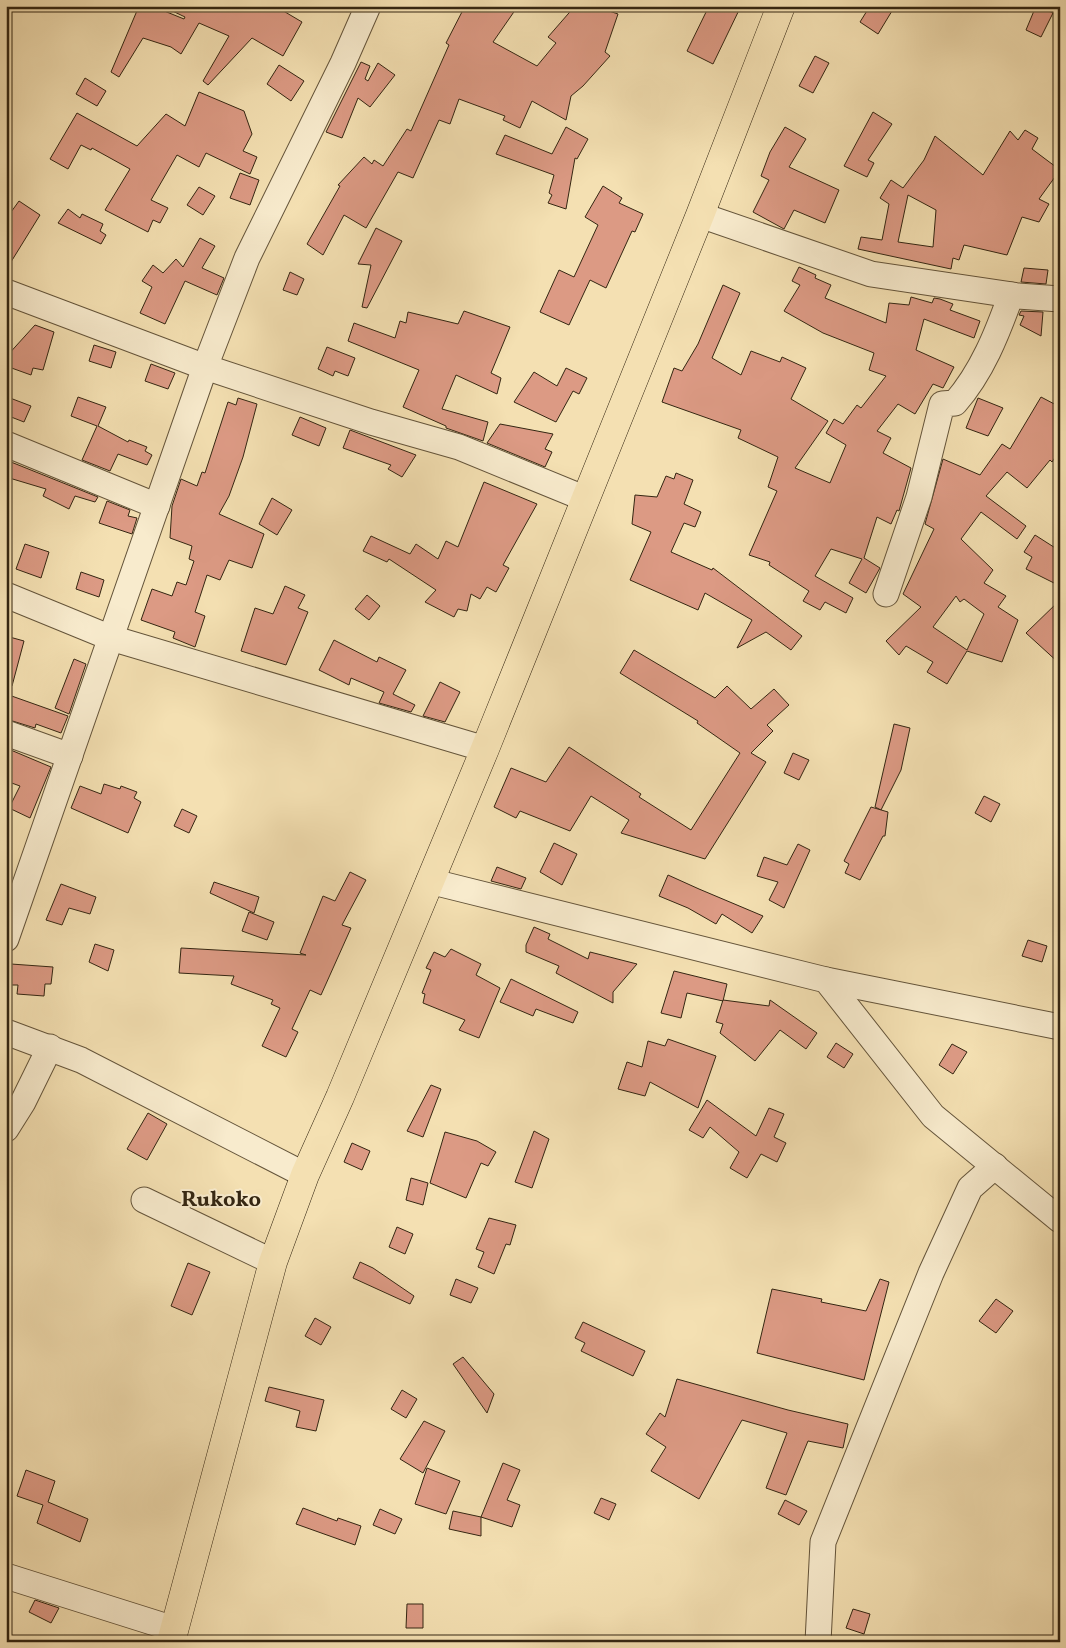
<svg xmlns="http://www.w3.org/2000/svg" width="1066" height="1648" font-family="Vollkorn,serif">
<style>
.building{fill:#dc9a84;stroke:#342612;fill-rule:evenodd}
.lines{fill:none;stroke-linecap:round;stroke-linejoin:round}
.minor-casing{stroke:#64543a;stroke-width:27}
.highway-casing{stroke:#342612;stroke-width:29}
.minor{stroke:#f8ebcd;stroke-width:25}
.highway{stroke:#f4e0b2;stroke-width:28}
.labels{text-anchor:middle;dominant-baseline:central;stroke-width:4;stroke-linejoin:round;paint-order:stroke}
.quarter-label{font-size:22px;font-weight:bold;fill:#342612;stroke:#f8ebcd}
</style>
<rect width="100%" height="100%" fill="#f4e0b2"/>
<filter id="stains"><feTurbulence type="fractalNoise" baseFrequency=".004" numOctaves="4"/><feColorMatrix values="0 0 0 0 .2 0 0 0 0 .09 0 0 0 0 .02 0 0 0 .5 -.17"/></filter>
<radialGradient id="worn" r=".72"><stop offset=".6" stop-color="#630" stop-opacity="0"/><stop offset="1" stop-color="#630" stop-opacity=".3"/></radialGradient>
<g class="building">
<polygon points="139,6 152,6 184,19 185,17 162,6 275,6 302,22 283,56 252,38 208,85 203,81 229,36 199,23 181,54 171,47 143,38 119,77 111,72"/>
<polygon points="465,6 518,6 493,42 537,66 556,43 548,37 575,6 594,6 618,14 605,52 610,56 583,86 571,96 566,120 532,101 520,128 503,120 505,116 459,99 450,124 439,120 413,178 398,172 366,228 344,215 323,255 307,244 340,186 338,185 364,157 372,164 374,160 383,166 407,129 411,131 449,45 446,43"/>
<polygon points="709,6 741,6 713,64 687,51"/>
<polygon points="870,6 895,6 878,34 860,22"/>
<polygon points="1036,6 1053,13 1041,37 1026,30"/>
<polygon points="815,56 829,63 813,93 799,86"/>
<polygon points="361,62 370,66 365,79 368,81 378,63 395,75 370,107 358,98 342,138 326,132"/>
<polygon points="279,65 304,81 291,101 267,84"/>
<polygon points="85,78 106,91 97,106 76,94"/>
<polygon points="199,92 244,111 252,134 243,151 257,157 250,174 206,153 199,167 177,155 151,200 168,208 160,223 153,220 148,232 105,210 130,169 92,148 91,150 81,145 68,169 50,159 77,113 137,146 166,114 185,126"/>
<polygon points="873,112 892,124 868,160 874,163 867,177 844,166"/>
<polygon points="566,127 588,139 577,159 575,158 566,209 548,203 552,195 549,193 554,175 496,154 505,135 552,154"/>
<polygon points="785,127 806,139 789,167 839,190 825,223 794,210 784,229 753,212 769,180 761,176 770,152"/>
<path d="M1025,130l13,8 -6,11 28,21 -21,29 10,5 -10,18 -17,-5 -15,38 -43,-10 -5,15 -6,-2 -2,11 -93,-20 3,-12 21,3 7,-36 -9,-6 11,-18 12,8 21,-28 11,-24 48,39 27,-44 8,9zM908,195l28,15 -3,37 -35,-5z"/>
<polygon points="240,173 259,180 250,205 230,198"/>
<polygon points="603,186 622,198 619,203 643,214 635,232 632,231 606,288 590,280 569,325 540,312 559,270 574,277 598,225 585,217"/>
<polygon points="199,187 215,196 203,215 187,205"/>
<polygon points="19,201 40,215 6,270 6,219"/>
<polygon points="68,209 80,218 82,214 103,224 100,231 106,235 101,244 58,223"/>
<polygon points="376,228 402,241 367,308 362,307 371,265 358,264"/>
<polygon points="200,238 215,246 202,268 224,278 217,295 185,281 165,324 140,313 152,287 142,281 153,265 163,273 176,259 183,267"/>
<polygon points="799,267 816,275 815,278 831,285 825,298 886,323 889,303 909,305 911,297 932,303 934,298 940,299 953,304 950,310 980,321 974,338 924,319 916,350 954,367 943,388 933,384 915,414 898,404 877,431 891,438 883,453 911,468 899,511 897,510 891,524 877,517 864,558 880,568 866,593 849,583 862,559 831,549 815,576 853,598 846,613 825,602 820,610 803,601 809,591 769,565 770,562 749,555 777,491 768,487 778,457 738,438 741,430 662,402 674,368 682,371 698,344 723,285 740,293 712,358 741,375 751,351 780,362 782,357 806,368 791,399 828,421 795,468 830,483 846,445 826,433 834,419 843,424 857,405 861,408 886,376 869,370 874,353 823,333 784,311 800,285 792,281"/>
<polygon points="1024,268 1048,270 1046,284 1021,282"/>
<polygon points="290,272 304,279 297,295 283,290"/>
<polygon points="464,311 510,327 491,373 501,378 497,394 456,375 442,409 488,422 483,441 446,428 446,426 403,407 419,370 348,341 354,323 395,338 400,321 406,323 408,312 458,324"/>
<polygon points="1021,311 1043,312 1041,336 1020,325 1024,316 1019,315"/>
<polygon points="35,325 54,332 43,370 33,368 31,375 6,366 6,357"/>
<polygon points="94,345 116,352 111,368 89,361"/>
<polygon points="327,347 355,358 348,376 335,371 333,376 318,369"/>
<polygon points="151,364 175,373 168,389 145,381"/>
<polygon points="566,368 587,378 579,394 573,391 556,422 514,402 534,372 557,386"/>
<polygon points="78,397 106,407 98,426 128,442 129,440 147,447 145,451 152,455 147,465 118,454 110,471 82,460 97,426 71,416"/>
<path d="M1041,397l19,10v43l-8,12 -2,-2 -23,28 -20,-16 -21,24 40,30 -9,13 -36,-27 -20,27 32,31 -9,13 22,13 -8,11 20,13 -16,42 -35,-11 -20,33 -20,-12 6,-10 -27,-16 -7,9 -13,-14 35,-34 -18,-13 31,-65 -9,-5 18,-65 37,16 22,-31 8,5zM956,596l4,6 4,-3 20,15 -17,36 -34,-23z"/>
<polygon points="10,398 31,406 24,422 6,415"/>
<polygon points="238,398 257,404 243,457 229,496 219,514 264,534 252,568 229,560 220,580 207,575 195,612 205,616 195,647 173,638 175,632 141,620 152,589 172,596 177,582 186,585 194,561 189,559 192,546 170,538 172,506 181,479 197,486 202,472 205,473 228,402 236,405"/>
<polygon points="978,398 1003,408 988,436 966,428"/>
<polygon points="300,417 326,428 319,446 292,435"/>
<polygon points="500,424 553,434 545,449 552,452 545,467 487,443"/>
<polygon points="350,430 416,455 402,477 388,469 391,465 343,448"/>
<polygon points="6,460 98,497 95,502 75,496 69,509 43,496 46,489 6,477"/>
<polygon points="676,473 693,480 684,504 701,512 695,527 684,523 671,552 712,570 713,568 802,636 791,650 766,632 737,648 752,620 705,593 698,610 630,580 651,532 632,524 635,495 657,497 666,476 674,479"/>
<polygon points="484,482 537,504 503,565 509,568 496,592 487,587 480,599 471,594 467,611 458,609 454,617 425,602 436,590 389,559 387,562 363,551 371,536 410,554 416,544 438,559 446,541 458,547"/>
<polygon points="272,498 292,510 277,535 259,524"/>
<polygon points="107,501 130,510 128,516 137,518 132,534 99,523"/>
<polygon points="1035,535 1060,551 1060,586 1026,569 1032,557 1024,552"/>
<polygon points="25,544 49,552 41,578 16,569"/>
<polygon points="81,572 104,580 99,597 76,589"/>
<polygon points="285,586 305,595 298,608 308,612 286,665 241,651 255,608 273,614"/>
<polygon points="367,595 380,606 369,620 355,609"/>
<polygon points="1060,600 1060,664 1026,633"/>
<polygon points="6,636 24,641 12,686 6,685"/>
<polygon points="334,640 377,662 379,657 406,670 393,694 415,705 411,712 379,703 384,692 351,678 349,685 319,670"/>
<polygon points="634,650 715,698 727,686 751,709 774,689 789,705 767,725 773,731 751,753 766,762 705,859 621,833 629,820 591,796 570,831 520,811 516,818 494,807 511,768 546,782 569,747 641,794 639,797 691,830 740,753 697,723 698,721 620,673"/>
<polygon points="74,659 86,664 69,714 55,708"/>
<polygon points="440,682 460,692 445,722 423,716"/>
<polygon points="6,694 68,716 61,733 36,724 35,728 6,719"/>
<polygon points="894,724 910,728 901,770 881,810 875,807"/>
<polygon points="6,748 51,767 30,818 9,808 20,786 6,781"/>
<polygon points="793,753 809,760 799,780 784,773"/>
<polygon points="104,784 120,789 121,786 137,792 134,798 141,802 128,833 71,808 80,786 101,794"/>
<polygon points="984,796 1000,804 991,822 975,813"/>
<polygon points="871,807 888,812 885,836 883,836 860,880 845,873 849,864 844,861"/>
<polygon points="182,809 197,816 189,833 174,826"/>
<polygon points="554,843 577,854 562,885 540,872"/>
<polygon points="798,844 810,850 784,908 769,900 778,882 757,876 764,857 787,865"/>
<polygon points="497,867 526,878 521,889 491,881"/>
<polygon points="350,872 366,880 342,925 351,928 321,995 310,990 292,1029 298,1032 286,1057 262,1046 280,1008 271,1004 273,1000 231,984 234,976 179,973 181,948 306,955 300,953 323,896 335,901"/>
<polygon points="668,875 699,889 763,916 752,933 722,914 716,924 688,908 659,896"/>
<polygon points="214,882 259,897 254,913 210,893"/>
<polygon points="61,884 96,897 90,914 69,908 62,925 46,920"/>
<polygon points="249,912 274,922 267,940 242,931"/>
<polygon points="534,927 550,934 548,939 588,959 590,952 637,964 613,992 613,1003 556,973 559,966 526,952 526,945"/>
<polygon points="1028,940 1047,946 1042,962 1022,956"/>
<polygon points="95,944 114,950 108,971 89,962"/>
<polygon points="451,949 481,964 476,975 500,988 479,1038 459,1030 465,1020 423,1003 425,994 422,993 431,970 426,968 434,952 445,957"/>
<polygon points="11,964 53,967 51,984 45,984 44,996 17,994 18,985 9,985"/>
<polygon points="674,971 727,984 723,1001 687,993 681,1018 661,1013"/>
<polygon points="511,979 578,1012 573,1023 536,1009 533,1016 500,1002"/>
<polygon points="723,1000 769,1006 770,1000 817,1033 806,1049 780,1030 755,1061 720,1033 723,1024 716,1022"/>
<polygon points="668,1039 716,1056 698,1108 650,1082 645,1096 618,1089 627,1062 642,1067 648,1041 665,1046"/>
<polygon points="836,1043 853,1054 844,1068 827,1057"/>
<polygon points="952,1044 967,1052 953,1074 939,1065"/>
<polygon points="431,1085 441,1089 423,1137 407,1131"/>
<polygon points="707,1100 756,1136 769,1108 784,1114 774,1137 786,1143 777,1162 761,1154 747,1178 730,1168 739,1152 710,1127 703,1138 689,1130"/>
<polygon points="148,1113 167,1124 147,1160 127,1149"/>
<polygon points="534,1131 549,1139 532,1188 515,1182"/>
<polygon points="445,1132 477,1141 496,1152 488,1166 481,1163 466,1198 430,1183"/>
<polygon points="352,1143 370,1151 362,1170 344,1162"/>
<polygon points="411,1178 428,1183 423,1205 406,1200"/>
<polygon points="489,1218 516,1225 510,1245 506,1244 494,1274 478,1267 484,1252 476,1249"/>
<polygon points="397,1227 413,1234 405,1254 389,1247"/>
<polygon points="360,1262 373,1268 414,1296 410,1304 353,1278"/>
<polygon points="188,1263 210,1272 192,1315 171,1306"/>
<polygon points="456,1279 478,1288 471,1303 450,1295"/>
<polygon points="880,1279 889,1282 864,1380 757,1353 772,1289 822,1299 821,1302 866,1311"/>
<polygon points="996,1299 1013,1311 996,1333 979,1321"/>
<polygon points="315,1318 331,1327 321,1345 305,1336"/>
<polygon points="583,1322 645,1351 633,1376 581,1351 585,1343 575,1338"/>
<polygon points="463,1357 494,1394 487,1413 453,1364"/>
<polygon points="677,1379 788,1410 848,1424 843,1448 808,1441 786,1495 766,1488 787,1433 742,1420 699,1499 651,1471 666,1447 646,1434 660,1413 665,1417"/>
<polygon points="269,1387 324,1400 316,1431 296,1427 300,1411 265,1401"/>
<polygon points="402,1390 417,1399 406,1418 391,1409"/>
<polygon points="424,1421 445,1431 423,1473 400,1459"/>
<polygon points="503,1463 520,1470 507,1500 520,1505 512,1527 481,1517 481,1536 449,1529 453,1511 481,1517"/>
<polygon points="427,1468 460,1481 446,1514 415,1504"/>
<polygon points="26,1470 55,1481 48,1502 88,1519 80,1542 37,1523 43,1505 17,1496"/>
<polygon points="601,1498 616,1504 609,1520 594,1513"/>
<polygon points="785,1500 807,1511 799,1525 778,1514"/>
<polygon points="303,1508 337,1521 338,1518 361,1526 355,1545 296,1524"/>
<polygon points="380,1509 402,1519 395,1534 373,1525"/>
<polygon points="35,1600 59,1608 51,1623 29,1612"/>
<polygon points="407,1604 423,1604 423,1628 406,1628"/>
<polygon points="853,1609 870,1614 864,1634 846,1628"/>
</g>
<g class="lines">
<g class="minor-casing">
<g id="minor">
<polyline points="700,215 871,274 1018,296 1060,299"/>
<polyline points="6,292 205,367 371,422 459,447 586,499"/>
<polyline points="6,444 157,506"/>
<path d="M886,594l33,-97 23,-93 13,-1c27,-31 42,-69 56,-108"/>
<polyline points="6,595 111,638 485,749"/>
<polyline points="6,733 70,756"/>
<polyline points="429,881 826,980 933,1116 1060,1220"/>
<polyline points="6,939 205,367 247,258 343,63 368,6"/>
<polyline points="826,980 1060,1027"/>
<polyline points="6,1032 81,1060 305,1175"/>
<polyline points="6,1129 23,1102 50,1047"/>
<polyline points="144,1200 273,1262"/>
<polyline points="6,1576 174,1629"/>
<polyline points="818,1642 823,1542 931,1273 970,1188 995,1166"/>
</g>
</g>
<g class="highway-casing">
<polyline id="highway" points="171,1642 273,1262 305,1175 340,1097 485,749 700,215 781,6"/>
</g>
<use href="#minor" class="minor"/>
<use href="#highway" class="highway"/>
</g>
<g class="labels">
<g class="quarter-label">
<text x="221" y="1200">Rukoko</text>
</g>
</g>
<rect width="1066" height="1648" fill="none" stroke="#f4e0b2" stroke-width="25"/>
<rect x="8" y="8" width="1051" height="1633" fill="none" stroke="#342612" stroke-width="2.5"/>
<rect x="12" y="12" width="1041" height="1623" fill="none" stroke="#342612"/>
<rect width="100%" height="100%" filter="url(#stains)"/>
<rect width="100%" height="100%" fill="url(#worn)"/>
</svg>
